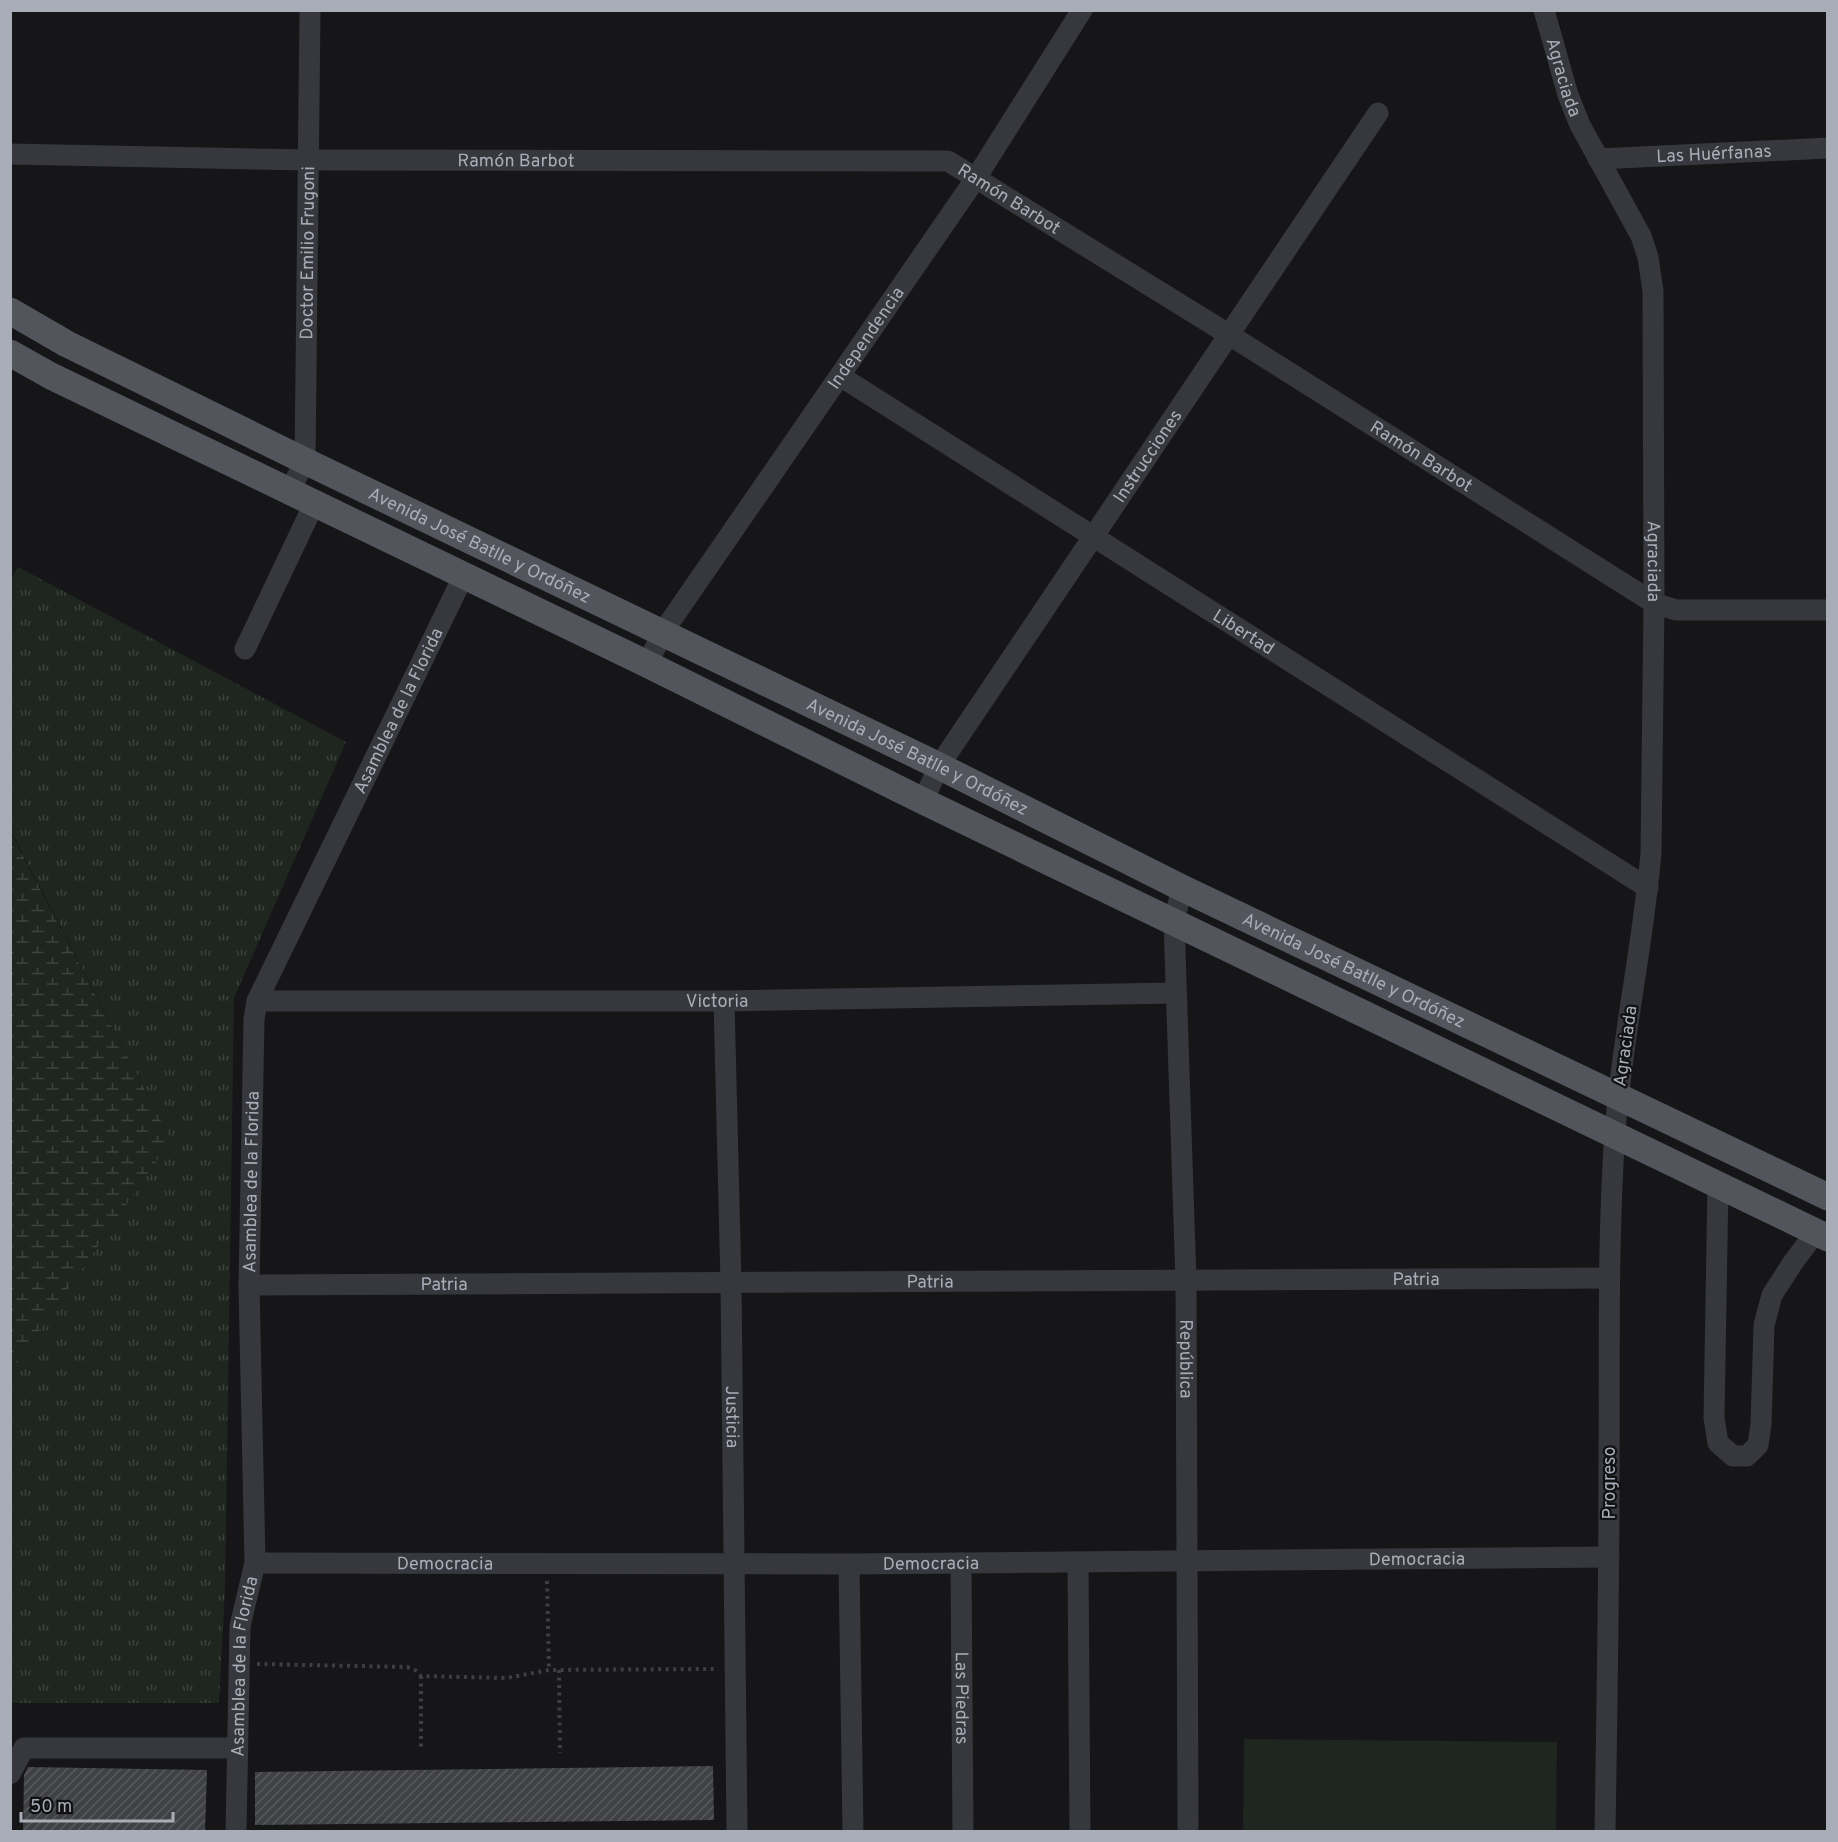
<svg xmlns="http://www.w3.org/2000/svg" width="1838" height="1842" viewBox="0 0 1838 1842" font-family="Overpass,sans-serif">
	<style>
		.grass { fill: url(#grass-tufts) }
		.wetland { fill: url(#wetland-marsh) }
		.green { fill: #1e261f }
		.building { fill: url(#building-hatch) }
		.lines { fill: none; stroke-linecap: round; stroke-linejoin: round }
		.path { stroke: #3d3f44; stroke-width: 4; stroke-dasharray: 3 4.5; stroke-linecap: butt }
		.minor { stroke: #37383d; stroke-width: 21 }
		.major { stroke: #53555c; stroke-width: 27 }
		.labels { text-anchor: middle; stroke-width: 4.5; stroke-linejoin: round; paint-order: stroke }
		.street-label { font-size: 18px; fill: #a8adb8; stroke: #111113 }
	</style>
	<defs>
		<pattern id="grass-tufts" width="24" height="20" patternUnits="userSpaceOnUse" patternTransform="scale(1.5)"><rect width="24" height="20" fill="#1e261f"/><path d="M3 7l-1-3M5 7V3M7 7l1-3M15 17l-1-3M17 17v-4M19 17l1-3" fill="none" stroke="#3c433d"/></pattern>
		<pattern id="wetland-marsh" width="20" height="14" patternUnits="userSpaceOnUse" patternTransform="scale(1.5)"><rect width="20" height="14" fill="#1e261f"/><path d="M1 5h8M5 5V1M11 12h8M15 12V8" fill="none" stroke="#3c433d"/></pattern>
		<pattern id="building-hatch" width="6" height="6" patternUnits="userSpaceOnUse" patternTransform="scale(1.5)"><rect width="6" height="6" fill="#404145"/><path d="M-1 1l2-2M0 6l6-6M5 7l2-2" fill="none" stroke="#595a5e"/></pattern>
	</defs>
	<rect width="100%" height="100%" fill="#161618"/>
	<path class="grass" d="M18 567 346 742 234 998 225 1589 219 1703H11V1372L171 1140 11 831 10 581Z"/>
	<path class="wetland" d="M10 831 171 1140 11 1372H10Z"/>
	<path class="green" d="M1244 1739 1557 1742 1556 1831H1243Z"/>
	<g class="building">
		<path d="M713 1766 714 1820 255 1825V1772Z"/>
		<path d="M28 1767 207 1770 205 1832H23L24 1775Z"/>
	</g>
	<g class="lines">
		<g class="path">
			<path d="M547 1581 549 1670"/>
			<path d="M257 1664 407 1667 415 1670 421 1676 507 1678 549 1670 716 1669"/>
			<path d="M559 1670 560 1753"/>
			<path d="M421 1676V1748"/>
		</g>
		<g class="minor">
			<path id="s1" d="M1544 10 1568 95 1580 125 1641 236 1648 257 1653 291 1654 603 1651 853C1643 946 1622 1038 1615 1132 1607 1245 1610 1358 1609 1472 1609 1592 1607 1712 1605 1832"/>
			<path id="s2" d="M10 154 309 160 948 161 1228 334 1654 603 1676 610H1828"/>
			<path id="s3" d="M1598 159 1828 148"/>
			<path id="s4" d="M840 376 1648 888"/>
			<path id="s5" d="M289 492 305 461 310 10"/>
			<path d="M245 649 314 504"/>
			<path id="s6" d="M647 664 663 632 976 178 1082 10"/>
			<path id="s7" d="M923 801 939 766 1378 113"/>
			<path id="s8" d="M1182 888 1174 921 1186 1281 1188 1832"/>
			<path id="s9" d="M257 1001H724L1176 993"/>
			<path id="s10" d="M724 1001 731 1283 737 1832"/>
			<path d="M1718 1184 1714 1418 1718 1443 1733 1456H1747L1758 1445 1761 1424 1764 1325 1772 1295 1794 1261 1816 1232"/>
			<path id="s11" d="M249 1285 1610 1278"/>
			<path d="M1078 1562 1080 1832"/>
			<path id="s12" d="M255 1563 849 1564 1609 1557"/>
			<path id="s13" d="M961 1563 963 1832"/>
			<path d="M849 1564 853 1832"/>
			<path d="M10 1774 24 1748H237"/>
			<path id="s14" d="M236 1832 240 1626 255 1563 249 1285 254 1019 257 1001 463 577"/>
		</g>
		<g class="major">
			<path id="s15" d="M10 311 67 344 305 461 939 766 1182 888 1828 1197"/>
			<path d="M10 353 51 376 647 664 923 801 1828 1238"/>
		</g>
	</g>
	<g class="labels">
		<g class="street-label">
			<text dy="6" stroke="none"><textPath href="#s1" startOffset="70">Agraciada</textPath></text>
			<text dy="6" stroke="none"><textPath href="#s3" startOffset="116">Las Huérfanas</textPath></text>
			<text dy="6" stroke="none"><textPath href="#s2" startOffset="506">Ramón Barbot</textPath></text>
			<text dy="6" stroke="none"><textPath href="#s2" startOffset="1010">Ramón Barbot</textPath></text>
			<text dy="6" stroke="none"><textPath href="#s5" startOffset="243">Doctor Emilio Frugoni</textPath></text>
			<text dy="6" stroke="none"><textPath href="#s6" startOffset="393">Independencia</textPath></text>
			<text dy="6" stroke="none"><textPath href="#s7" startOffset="412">Instrucciones</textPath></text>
			<text dy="6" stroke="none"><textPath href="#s2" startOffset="1496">Ramón Barbot</textPath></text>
			<text dy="6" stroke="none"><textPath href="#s15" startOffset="525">Avenida José Batlle y Ordóñez</textPath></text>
			<text dy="6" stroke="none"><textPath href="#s1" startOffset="574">Agraciada</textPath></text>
			<text dy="6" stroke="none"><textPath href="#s4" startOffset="478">Libertad</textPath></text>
			<text dy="6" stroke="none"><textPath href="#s14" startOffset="1156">Asamblea de la Florida</textPath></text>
			<text dy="6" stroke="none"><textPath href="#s15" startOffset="1011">Avenida José Batlle y Ordóñez</textPath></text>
			<text dy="6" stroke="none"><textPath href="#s15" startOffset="1497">Avenida José Batlle y Ordóñez</textPath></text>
			<text dy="6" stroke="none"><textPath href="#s9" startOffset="460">Victoria</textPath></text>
			<text transform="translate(1625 1046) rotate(-82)" y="6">Agraciada</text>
			<text dy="6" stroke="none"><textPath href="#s14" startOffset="652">Asamblea de la Florida</textPath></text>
			<text dy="6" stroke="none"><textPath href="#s11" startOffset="1167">Patria</textPath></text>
			<text dy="6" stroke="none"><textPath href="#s11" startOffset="681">Patria</textPath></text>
			<text dy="6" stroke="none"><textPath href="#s11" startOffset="195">Patria</textPath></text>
			<text dy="6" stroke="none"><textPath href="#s8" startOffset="472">República</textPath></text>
			<text dy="6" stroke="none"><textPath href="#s10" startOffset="416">Justicia</textPath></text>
			<text transform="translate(1609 1483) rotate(-90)" y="6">Progreso</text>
			<text dy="6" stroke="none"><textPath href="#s12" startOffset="1162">Democracia</textPath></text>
			<text dy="6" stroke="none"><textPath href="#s12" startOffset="190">Democracia</textPath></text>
			<text dy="6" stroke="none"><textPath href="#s12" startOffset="676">Democracia</textPath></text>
			<text dy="6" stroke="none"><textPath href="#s14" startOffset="166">Asamblea de la Florida</textPath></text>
			<text dy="6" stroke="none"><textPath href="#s13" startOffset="135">Las Piedras</textPath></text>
		</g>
	</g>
	<rect width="1838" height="1842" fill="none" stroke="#a8adb8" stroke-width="24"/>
	<path d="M21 1812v9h152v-9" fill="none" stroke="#a8adb8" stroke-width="3"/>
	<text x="30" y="1812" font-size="18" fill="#a8adb8" stroke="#111113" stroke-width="4.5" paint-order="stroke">50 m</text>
</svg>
